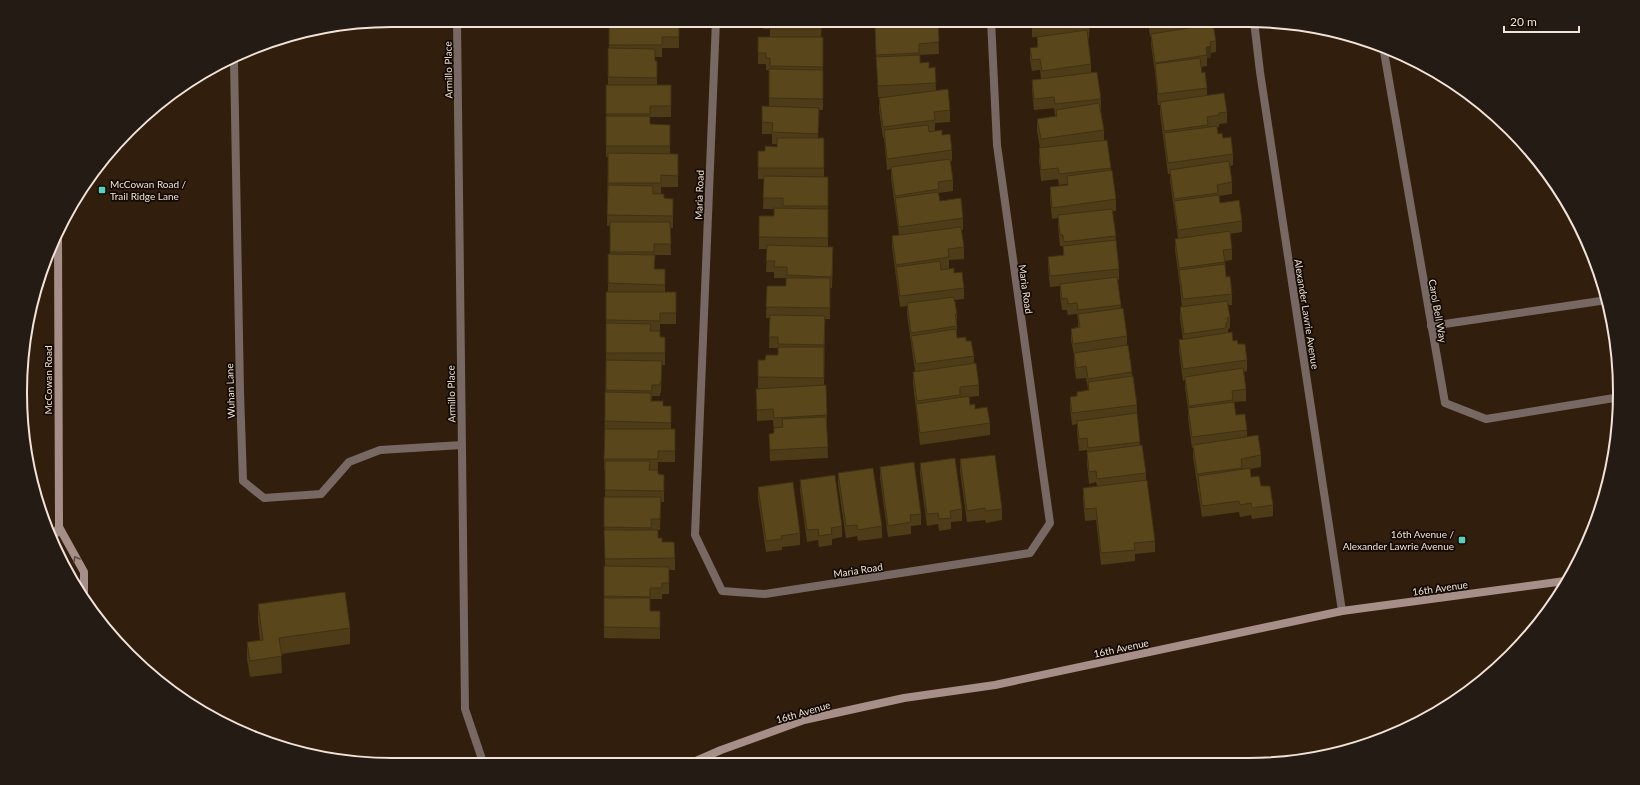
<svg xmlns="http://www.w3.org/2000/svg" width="1640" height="785" viewBox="0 0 1640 785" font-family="Lato,sans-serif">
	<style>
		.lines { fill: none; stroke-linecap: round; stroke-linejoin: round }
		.minor { stroke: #776864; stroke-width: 8 }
		.secondary { stroke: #a78f89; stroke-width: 8 }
		.wall { fill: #4d3c17 }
		.shaded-wall { fill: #3f3113 }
		.building { fill: #5a461b; stroke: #3f3113 }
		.oneway { stroke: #5d4c46 }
		.poi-dot { fill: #5acebd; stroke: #130a04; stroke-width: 1.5 }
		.labels { text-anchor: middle; stroke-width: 3.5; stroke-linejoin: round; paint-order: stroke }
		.street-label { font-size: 10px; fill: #f1e3d8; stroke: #130a04 }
		.poi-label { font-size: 10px; fill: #f1e3d8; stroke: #130a04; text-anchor: start }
		.rim { fill: none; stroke: #f1e3d8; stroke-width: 2 }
	</style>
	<rect width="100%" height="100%" fill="#321e0c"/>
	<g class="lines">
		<g class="minor">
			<path d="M457 20 465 709 484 765"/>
			<path d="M716 20 695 535 722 591 765 594 1030 553 1050 523 997 145 991 20"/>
			<path d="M1254 21 1260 72 1342 611"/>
			<path d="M1383 46 1445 403 1486 419 1620 397"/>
			<path d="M234 60 240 391 243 481 264 498 321 494 349 462 380 450 462 445"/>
			<path d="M1431 326 1607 300"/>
		</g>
		<g class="secondary">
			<path d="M58 232 59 527 84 572V593"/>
			<path d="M53 538 59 527"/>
			<path d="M689 764 721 750 804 720 904 698 995 685 1342 611 1565 581"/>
		</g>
	</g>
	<g class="wall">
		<path d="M608 20H679V48H662V57H655V61H657V85H671V117H650V124L670 125V154H678V187H661V194L664 198 673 199V228H670L671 255H655V269H665V292H676V324H660V337H665V365H662L661 393H660V396H652V401L663 406H671V429H675V462H658V474L664 475V502H661L660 530H658V538L662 542 675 558V570H669V594H662V599H650V611H660V639L604 638V596L605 566 604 497H605V470H604V459L606 360V292H608V254H610V226H607L608 157H606V85H608V48H609V20Z"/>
		<path d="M763 20H822L821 37H823V110H819L818 138H824V177H828V247L833 258 832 288H830V319H825L824 385 827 415V426L828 458 770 461 769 434 774 433 773 420 757 421 756 389 770 388H758V360H765L778 355V348H769L770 318H766L767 286H786V278H774V272H766L767 249H759V216H774V209H763L764 179H758V151H765L777 147V144H772V134H762V122L769 107V70H766V64H758V37H770V29H763Z"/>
		<path d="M874 20H939V25H938L939 54 919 55 920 63 929 68 935 67 936 91 950 110V122L935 123V131L942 135 952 150V161L950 162 953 180V191L939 193 940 201 963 218V230H961L964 247V259L949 260V269L954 273 964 288V299L955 300 957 314V338L966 341 974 356V364L979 385V396L969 397 970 405 975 409 990 423V435L920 445 913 383V372L915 371 907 315V306L900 307 892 247V236L899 235 891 179V169L887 170 884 138H883L879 110V98L891 97H878L875 26 890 25H874Z"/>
		<path d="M1032 20H1090L1089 38H1088L1091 64V72L1101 99V110L1104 130V140L1111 168 1116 199V211H1113L1119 269V280H1118L1121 308 1127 336V345L1137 405V413L1140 445 1146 473V480L1155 541V552L1135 554V561L1101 565 1096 520 1085 521 1083 499V488L1097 486 1096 482 1089 484 1087 463V450L1079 451 1077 432V424L1072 425 1070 408V397L1077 396V392L1088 390 1086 378 1076 379 1074 365V355L1071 340V329L1078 327V321L1077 314 1068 315 1067 310H1062L1060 295V286L1050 287 1048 268V257L1063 255V246H1060L1058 227V218L1052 219 1050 199V187L1067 185V184L1059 185 1058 179 1041 181 1039 160V148H1040L1037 131V119L1056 116H1055L1054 108 1034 110 1032 91V80L1041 79 1040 70 1032 71 1030 59V48L1037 47V37H1032Z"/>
		<path d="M1148 20H1208V25L1216 41V52L1211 53V58H1207V66L1201 67 1202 73 1207 88V95L1227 112V123L1219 124V127H1217L1218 134 1223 138 1233 154V165L1230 166 1232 182V194L1219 196 1220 203 1242 221V232L1230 234 1232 249V260L1225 261 1226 277 1232 294V305H1228L1230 317V328L1228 329V332L1233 341 1238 344 1247 360V371L1244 372 1246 389V401L1234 402 1236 415 1247 430V437L1261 455V467L1250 469 1251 477 1261 486 1273 505V516L1252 519 1251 515 1240 517 1239 512 1202 517 1193 457V448H1192L1188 419V409L1185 388V380L1183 381 1179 351V340L1183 339 1180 319V307H1182L1179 279 1175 250V239L1178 238 1170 181V174H1168L1164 144 1160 113V105H1158L1155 72 1151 45V37H1150Z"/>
		<path d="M960 459 1002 509V520L986 523 985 520 967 522 960 471Z"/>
		<path d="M920 463 962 509V521L951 522V529L939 531 938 524 927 526 920 474Z"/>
		<path d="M880 467 921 514V525L911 526V534L888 537 880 478Z"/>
		<path d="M838 473 882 526V538L858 541 857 536 846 538 838 484Z"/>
		<path d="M800 480 842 526V537L832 539V545L819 547 818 540 807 542 800 491Z"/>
		<path d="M758 487 800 533V545L782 547V550L766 552 758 498Z"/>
		<path d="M258 604 350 628V644L281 654 282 673 250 677 247 659V642L260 641 258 620Z"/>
	</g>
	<path class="shaded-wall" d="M1211 46V58H1207L1206 47Z"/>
	<g class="building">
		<path d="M609 20H679V37H662V45H609Z"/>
		<path d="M770 20H822L821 29H770Z"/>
		<path d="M1032 20H1089V27L1032 25Z"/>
		<path d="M1149 20H1191L1150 26Z"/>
		<path d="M938 22 939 42 919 44V53L876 55 875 26Z"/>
		<path d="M1213 24 1216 41 1210 42 1211 46 1206 47 1207 55 1155 63 1151 34Z"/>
		<path d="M1087 30 1091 64 1042 71 1040 59 1032 60 1030 48 1038 47 1037 37Z"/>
		<path d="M758 37H823V67L770 66V58H766V53H758Z"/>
		<path d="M608 48 655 49V61H657V78L608 77Z"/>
		<path d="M920 55V63L929 62V68L935 67 936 83 878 86 876 57Z"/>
		<path d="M1200 58 1202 73 1205 72 1207 88 1158 94 1155 64Z"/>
		<path d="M769 69 823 70V99L769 98Z"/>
		<path d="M1097 72 1101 99 1055 104 1054 97 1034 99 1032 80Z"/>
		<path d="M606 85H671V106H650V114H606Z"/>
		<path d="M948 89 950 110 934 112 935 120 883 127 879 98Z"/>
		<path d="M1224 93 1227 112 1219 113V115L1207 117 1208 125 1164 131 1160 102Z"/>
		<path d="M1099 103 1104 130 1041 139 1037 119 1057 116 1056 110Z"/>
		<path d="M762 106 819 108 818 134 772 132 773 123 762 122Z"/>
		<path d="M606 116H650V124L670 125V146H606Z"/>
		<path d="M928 125 929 132 942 130V135L950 134 952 150 887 159 884 130Z"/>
		<path d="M1217 126 1218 134 1222 133 1223 138 1231 137 1233 154 1168 163 1164 133Z"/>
		<path d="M777 138H824V168H758V151H765V146L777 147Z"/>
		<path d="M1107 140 1111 168 1059 174 1058 168 1041 170 1039 148Z"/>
		<path d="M608 153 678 154V176L661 175V183H608Z"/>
		<path d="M950 159 953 180 938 182 939 189 895 196 891 167Z"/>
		<path d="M1229 161 1232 182 1217 185 1218 193 1174 199 1170 170Z"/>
		<path d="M1112 170 1116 199 1052 208 1050 187 1068 185 1067 176Z"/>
		<path d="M764 176 828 177V206H783V198H763Z"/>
		<path d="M608 185 653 186V194H664V198L673 199V216L607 215Z"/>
		<path d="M938 192 940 201 961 198 963 218 899 227 895 198Z"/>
		<path d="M1219 195 1220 203 1239 200 1242 221 1178 230 1174 201Z"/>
		<path d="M774 208 828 209V238L759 237V216H774Z"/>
		<path d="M1112 209 1116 236 1064 242 1063 235H1060L1058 215Z"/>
		<path d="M610 222H670L671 244H654V252H610Z"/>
		<path d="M961 227 964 247 948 249 949 257 896 265 892 236Z"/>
		<path d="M1230 231 1232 249 1223 250 1225 262 1179 268 1175 239Z"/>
		<path d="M1116 240 1119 269 1050 276 1048 257 1064 255 1063 246Z"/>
		<path d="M767 245 833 247 832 277 787 275V267H774L775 261H766Z"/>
		<path d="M608 254 655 255 654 269H665V285L608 283Z"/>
		<path d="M940 261 941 270 954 268V273L962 272 964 288 900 296 896 267Z"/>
		<path d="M1225 264 1226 277 1230 276 1232 294 1183 299 1179 270Z"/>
		<path d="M1117 277 1121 305 1078 310 1077 303 1068 304 1067 298 1062 299 1060 284Z"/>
		<path d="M786 278H830V308L766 307 767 286H786Z"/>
		<path d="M606 292H676V313H660V321L606 320Z"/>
		<path d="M954 297 957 314H955L957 326 911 333 907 303Z"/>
		<path d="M1227 301 1230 317 1227 318 1228 322 1226 323V328L1184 334 1180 307Z"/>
		<path d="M1123 308 1127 336 1073 344 1071 329 1080 327 1078 314Z"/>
		<path d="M770 315 825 316 824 345 778 344V337H769Z"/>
		<path d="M606 323 651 324 650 331H660V337H665V353H606Z"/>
		<path d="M956 329 957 338 966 337V341H971L974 356 916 364 911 336Z"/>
		<path d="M1232 332 1233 341 1237 340 1238 344H1245L1247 360 1183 369 1179 340Z"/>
		<path d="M1128 345 1132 372 1088 379 1086 366 1076 368 1074 353Z"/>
		<path d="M778 347H824V378L758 377V360H765L766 355H778Z"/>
		<path d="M606 360 662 361 661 382H660V385H652V391L606 390Z"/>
		<path d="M976 363 979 385 960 387V395L917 401 913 372Z"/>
		<path d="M1243 368 1246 389 1232 391 1233 400 1189 406 1185 377Z"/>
		<path d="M1133 376 1137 405 1072 413 1070 397 1077 396V392L1089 390 1088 382Z"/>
		<path d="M826 385 827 415 774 418 773 409 757 410 756 389Z"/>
		<path d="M605 392 651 393V401H663V406H671V423L605 421Z"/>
		<path d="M969 396 970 405 975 404V409L987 407 990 423 920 433 916 404Z"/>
		<path d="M1234 402 1236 415 1245 414 1247 430 1192 437 1188 408Z"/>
		<path d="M1137 413 1140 442 1088 448 1087 438 1079 439 1077 421Z"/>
		<path d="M826 417 828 447 770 450 769 434 774 433V428L783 427 782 419Z"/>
		<path d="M605 429H675V451H658V459H604Z"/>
		<path d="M1258 435 1261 455 1241 459 1242 468 1197 474 1193 445Z"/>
		<path d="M1142 445 1146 473 1097 479 1096 471 1089 472 1087 452Z"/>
		<path d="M995 455 1002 509 986 511 985 508 967 511 960 459Z"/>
		<path d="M955 458 962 509 950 511 951 518 939 519 938 513 927 514 920 463Z"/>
		<path d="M605 461H650L649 470H658V474L664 475V491L605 490Z"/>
		<path d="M914 462 921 514 910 515 911 522 888 526 880 467Z"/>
		<path d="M873 468 882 526 858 530 857 525 846 526 838 473Z"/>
		<path d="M1250 468 1251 477 1259 476 1261 486H1270L1273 505 1252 508 1251 503 1240 505 1239 501 1202 506 1198 476Z"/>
		<path d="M835 475 842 526 831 528 832 534 819 536 818 529 807 530 800 480Z"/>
		<path d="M1147 480 1155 541 1134 543 1135 550 1101 553 1096 508 1085 509 1083 488Z"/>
		<path d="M793 482 800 533 781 536 782 539 766 541 758 487Z"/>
		<path d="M604 497H661L660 519H651V528L604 527Z"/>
		<path d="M604 530H658V538H662V542H674L675 558 605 559Z"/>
		<path d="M604 566 669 567V583H662V588H650V597L604 596Z"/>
		<path d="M345 592 350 628 279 638 282 656 250 661 247 642 263 640 258 604Z"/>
		<path d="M604 598H650V611H660V628L604 627Z"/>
	</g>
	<defs><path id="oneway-chevron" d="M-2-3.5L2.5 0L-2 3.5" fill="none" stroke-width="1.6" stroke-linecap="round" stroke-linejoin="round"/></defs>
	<use class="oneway" href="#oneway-chevron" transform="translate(76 559) rotate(-119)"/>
	<g class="poi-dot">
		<rect x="98" y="186" width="8" height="8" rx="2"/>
		<rect x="1458" y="536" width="8" height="8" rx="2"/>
	</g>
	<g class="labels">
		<g class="street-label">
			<text transform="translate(448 70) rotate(-91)" y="4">Armillo Place</text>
			<text transform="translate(699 195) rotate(-88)" y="4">Maria Road</text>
			<text transform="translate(1026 289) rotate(82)" y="4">Maria Road</text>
			<text transform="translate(1438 311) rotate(80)" y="4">Carol Bell Way</text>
			<text transform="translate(1307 314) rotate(81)" y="4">Alexander Lawrie Avenue</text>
			<text transform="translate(48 380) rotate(-90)" y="4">McCowan Road</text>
			<text transform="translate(230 391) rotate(-92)" y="4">Wuhan Lane</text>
			<text transform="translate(451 394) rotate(-91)" y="4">Armillo Place</text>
			<text transform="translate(858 570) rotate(-9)" y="4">Maria Road</text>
			<text transform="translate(1440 588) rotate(-8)" y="4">16th Avenue</text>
			<text transform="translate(1121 648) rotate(-12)" y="4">16th Avenue</text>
			<text transform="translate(803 712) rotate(-16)" y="4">16th Avenue</text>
		</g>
		<g class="poi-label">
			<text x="110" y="188">McCowan Road /<tspan x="110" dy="12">Trail Ridge Lane</tspan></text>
			<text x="1454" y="538" text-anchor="end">16th Avenue /<tspan x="1454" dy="12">Alexander Lawrie Avenue</tspan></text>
		</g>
	</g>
	<path d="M0 0H1640V785H0ZM392 27H1248A365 365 0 0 1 1613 392V393A365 365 0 0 1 1248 758H392A365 365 0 0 1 27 393V392A365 365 0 0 1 392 27Z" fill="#251b15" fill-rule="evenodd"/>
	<path class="rim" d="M392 27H1248A365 365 0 0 1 1613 392V393A365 365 0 0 1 1248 758H392A365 365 0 0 1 27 393V392A365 365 0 0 1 392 27Z"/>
	<path d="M1504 26v6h75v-6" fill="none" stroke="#f1e3d8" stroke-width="2"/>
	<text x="1510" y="26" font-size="12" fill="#f1e3d8" stroke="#130a04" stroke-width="3" paint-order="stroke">20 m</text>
</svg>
